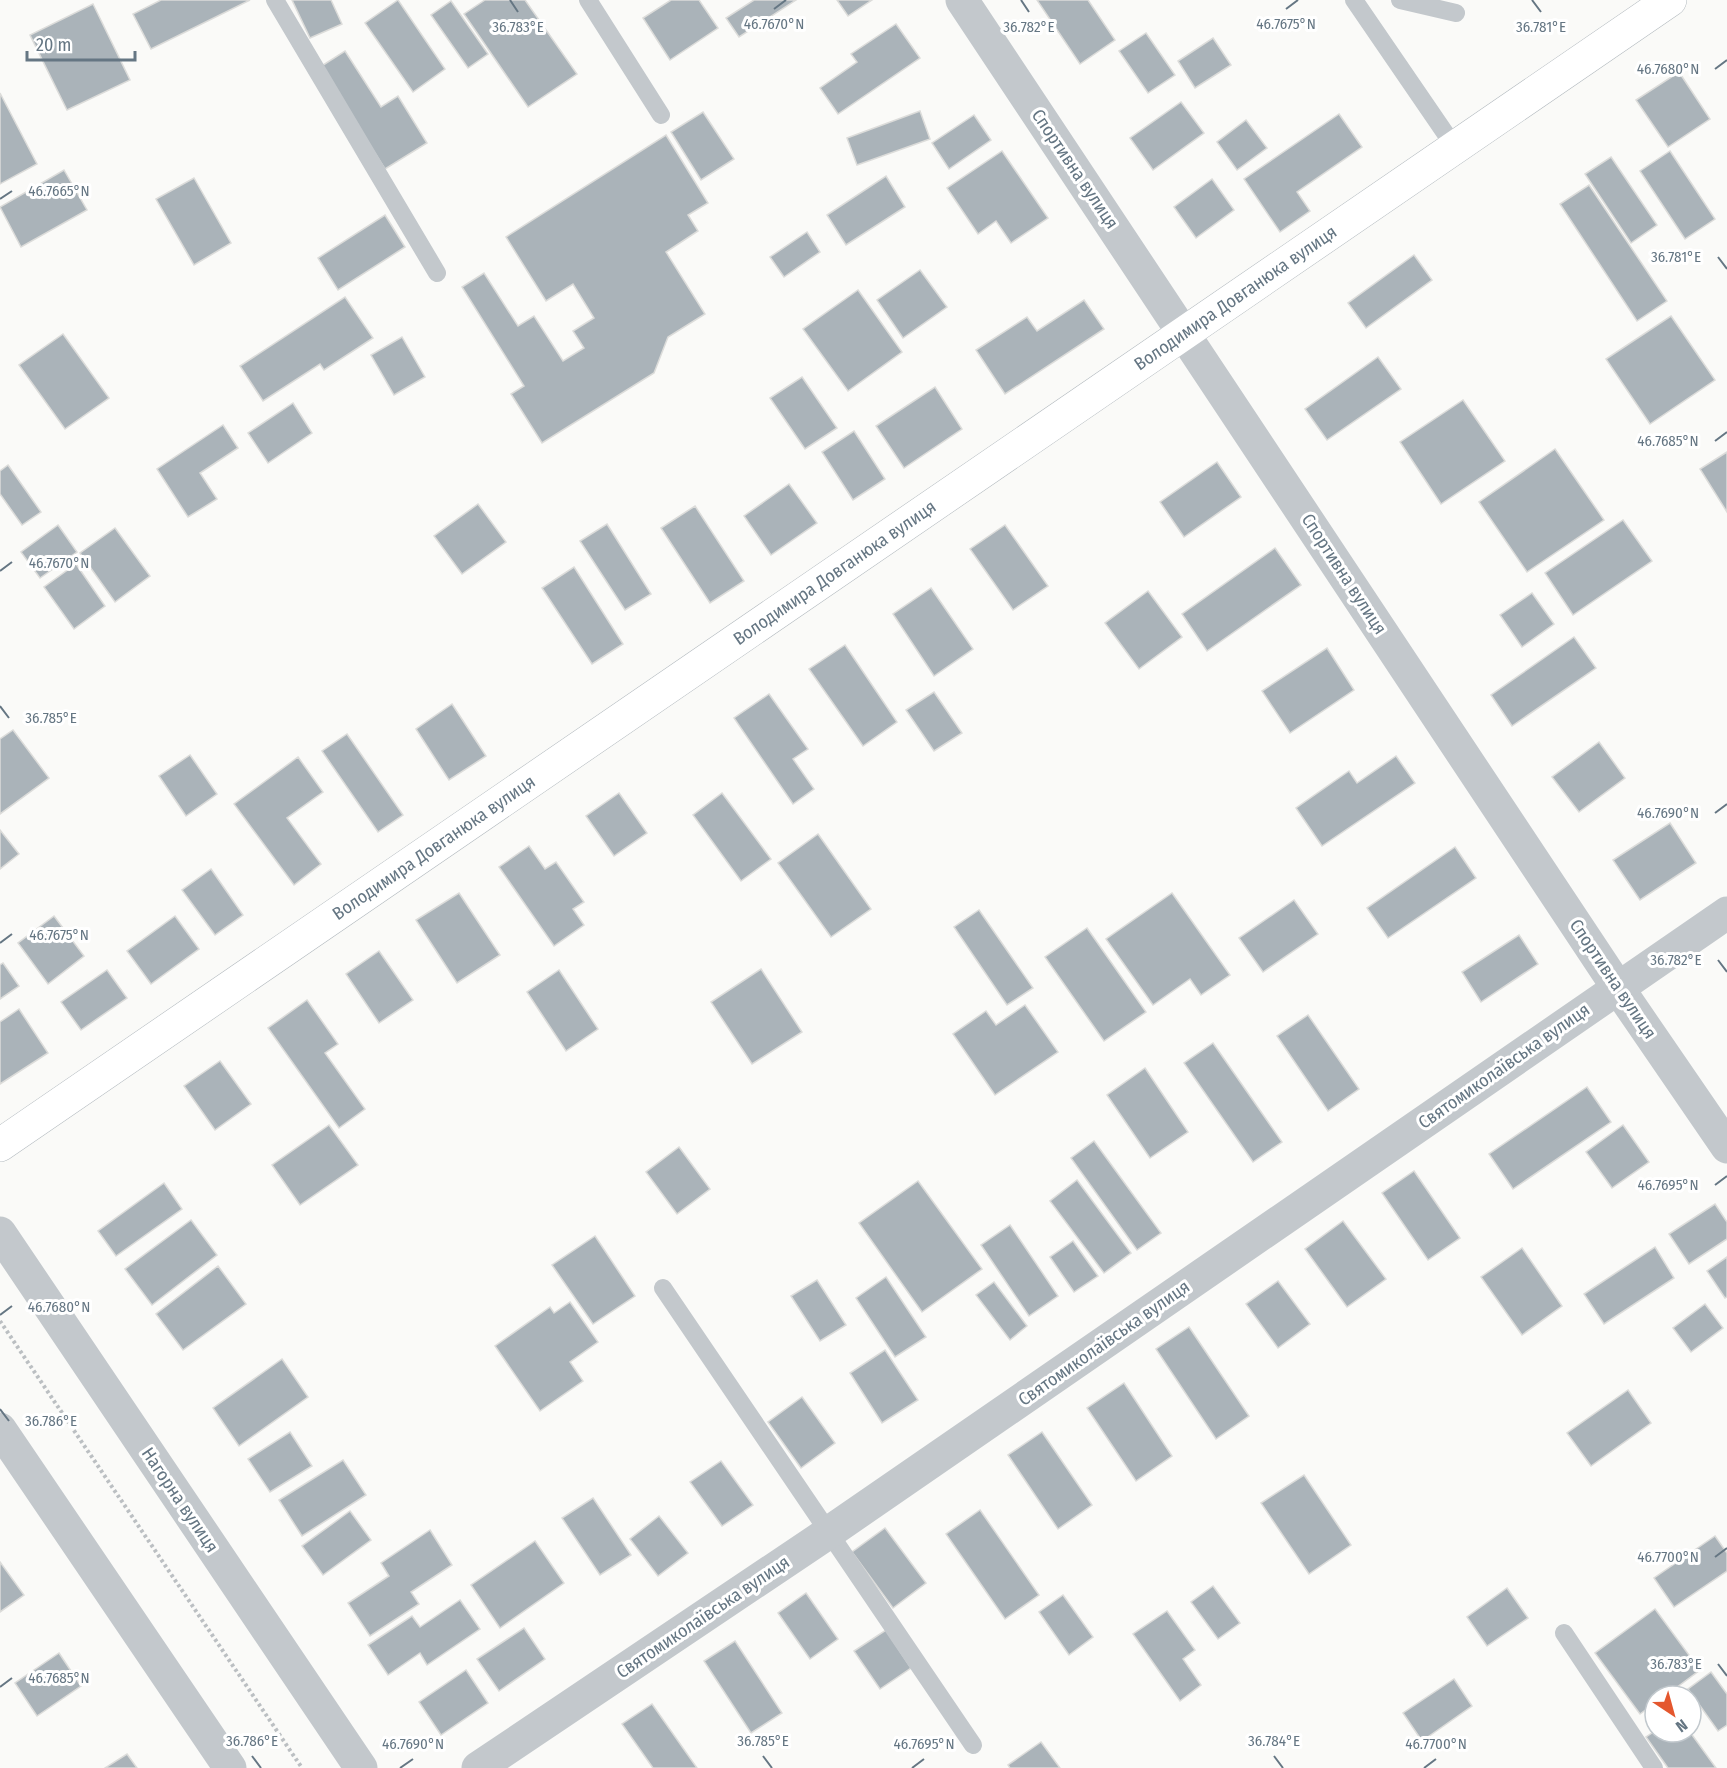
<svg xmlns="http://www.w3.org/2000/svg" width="1727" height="1768" viewBox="0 0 1727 1768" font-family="'Fira Sans Condensed',sans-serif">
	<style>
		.building { fill: #aab3b9; stroke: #dcdcda; stroke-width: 1.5 }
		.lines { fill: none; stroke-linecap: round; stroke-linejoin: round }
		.secondary-casing { stroke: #b3babf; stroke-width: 34 }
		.path { stroke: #bbbfc2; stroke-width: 4; stroke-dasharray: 3 3; stroke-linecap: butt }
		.service { stroke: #c3c8cc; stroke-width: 18 }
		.minor { stroke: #c3c8cc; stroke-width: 33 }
		.secondary { stroke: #fff; stroke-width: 33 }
		.ticks { fill: none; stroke: #657683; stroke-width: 2 }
		.labels { text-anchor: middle; stroke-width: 6; stroke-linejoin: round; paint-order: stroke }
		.street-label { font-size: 18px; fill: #657683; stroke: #fff }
		.ticks-label { font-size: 15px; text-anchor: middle; fill: #657683; stroke: #fff; stroke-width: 6; stroke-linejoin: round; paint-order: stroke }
	</style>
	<rect width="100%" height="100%" fill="#fafaf8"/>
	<g class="building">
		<path d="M161 0H250L151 49 133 14Z"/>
		<path d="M292 0H331L342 24 310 38Z"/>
		<path d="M398 0 445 69 413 92 365 23Z"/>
		<path d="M485 0H525L577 74 528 107 464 14Z"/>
		<path d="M671 0H699L718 28 670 60 643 18Z"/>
		<path d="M754 0H796L739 37 726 18Z"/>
		<path d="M837 0H872L848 16Z"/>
		<path d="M1037 0H1088L1115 40 1080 64Z"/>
		<path d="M451 1 488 54 468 68 431 15Z"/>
		<path d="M93 4 130 80 67 110 30 35Z"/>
		<path d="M896 24 920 58 838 114 820 88 857 62 851 54Z"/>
		<path d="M1146 33 1175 75 1148 93 1119 51Z"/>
		<path d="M1213 38 1231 65 1195 88 1178 61Z"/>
		<path d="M345 51 381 107 398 96 427 143 385 169 320 67Z"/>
		<path d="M1679 72 1710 119 1668 147 1636 100Z"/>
		<path d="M0 93 37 164 0 184Z"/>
		<path d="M1181 102 1204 133 1153 170 1130 138Z"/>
		<path d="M920 111 930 139 857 165 847 138Z"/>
		<path d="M703 112 734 159 701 180 671 132Z"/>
		<path d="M1339 114 1362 147 1297 192 1310 211 1280 232 1244 179Z"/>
		<path d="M974 115 991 140 949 169 932 143Z"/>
		<path d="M1246 120 1267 148 1237 170 1217 142Z"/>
		<path d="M666 135 708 203 688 215 698 231 666 252 705 314 668 337 654 373 542 443 511 394 524 386 462 287 484 273 518 326 534 316 563 361 584 348 573 331 594 318 573 284 546 301 506 237Z"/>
		<path d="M1002 151 1048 218 1011 243 996 221 978 234 947 188Z"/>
		<path d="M1670 151 1715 219 1685 239 1640 171Z"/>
		<path d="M1611 157 1657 225 1631 243 1585 174Z"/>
		<path d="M64 170 87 210 21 247 0 207Z"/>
		<path d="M886 176 905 207 846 245 827 215Z"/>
		<path d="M194 178 231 243 194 265 156 199Z"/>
		<path d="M1212 179 1234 210 1196 238 1174 207Z"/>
		<path d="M1589 185 1667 301 1637 321 1560 204Z"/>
		<path d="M385 215 405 247 338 290 318 258Z"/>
		<path d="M807 232 820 252 784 277 770 257Z"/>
		<path d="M1414 255 1432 280 1366 328 1348 303Z"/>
		<path d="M920 270 947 307 903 338 877 300Z"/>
		<path d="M858 290 902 352 848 391 803 329Z"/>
		<path d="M345 297 373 338 324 370 320 364 263 401 240 366Z"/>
		<path d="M1084 300 1104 329 1005 394 976 350 1027 317 1037 331Z"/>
		<path d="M1671 316 1715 380 1650 424 1606 359Z"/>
		<path d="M63 334 109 398 65 429 19 365Z"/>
		<path d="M402 337 425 377 394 395 371 355Z"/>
		<path d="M1378 357 1401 389 1327 440 1305 409Z"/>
		<path d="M802 377 837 428 805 449 770 398Z"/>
		<path d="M935 387 962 429 904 468 876 426Z"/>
		<path d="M1463 400 1505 461 1441 504 1400 442Z"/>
		<path d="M293 403 312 433 268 463 248 433Z"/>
		<path d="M223 425 238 448 200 473 217 499 188 517 157 469Z"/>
		<path d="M854 431 885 479 853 500 822 452Z"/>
		<path d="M1555 449 1604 520 1527 572 1479 502Z"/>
		<path d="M1727 452V512L1700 469Z"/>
		<path d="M1217 462 1241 497 1184 537 1160 502Z"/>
		<path d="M8 465 41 512 22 525 0 494V471Z"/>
		<path d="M789 484 817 523 771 555 744 516Z"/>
		<path d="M478 504 506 542 462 574 434 536Z"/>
		<path d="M695 506 744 581 710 603 661 528Z"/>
		<path d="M1623 520 1652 561 1573 615 1545 573Z"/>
		<path d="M607 524 651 594 625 610 580 541Z"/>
		<path d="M58 525 77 552 40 578 21 552Z"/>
		<path d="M1005 525 1048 586 1013 610 970 549Z"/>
		<path d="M115 528 150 576 115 602 80 553Z"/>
		<path d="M1275 548 1301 585 1207 651 1182 614Z"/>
		<path d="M76 564 105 606 74 629 44 587Z"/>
		<path d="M574 567 623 644 592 664 542 588Z"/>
		<path d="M931 588 973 649 934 676 893 614Z"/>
		<path d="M1148 591 1182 637 1139 669 1105 623Z"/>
		<path d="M1532 593 1554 624 1522 647 1500 615Z"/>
		<path d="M1574 637 1596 668 1512 726 1491 695Z"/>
		<path d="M845 645 897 722 863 746 809 669Z"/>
		<path d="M1327 648 1354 690 1290 733 1262 691Z"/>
		<path d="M934 692 962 733 934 751 906 710Z"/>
		<path d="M769 694 808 749 793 759 814 789 793 804 734 718Z"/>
		<path d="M452 704 486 756 449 780 416 729Z"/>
		<path d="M13 730 49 778 0 814V739Z"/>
		<path d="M347 734 403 815 378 832 322 751Z"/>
		<path d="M1599 742 1625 778 1579 812 1552 777Z"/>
		<path d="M190 755 217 794 186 816 159 776Z"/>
		<path d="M1396 756 1415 783 1322 846 1296 808 1349 771 1357 783Z"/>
		<path d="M298 757 323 792 287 818 321 864 294 885 234 804Z"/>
		<path d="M619 793 647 833 614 856 586 816Z"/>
		<path d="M722 793 771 859 741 881 693 815Z"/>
		<path d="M1670 823 1696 863 1640 900 1613 860Z"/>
		<path d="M0 830 19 854 0 869Z"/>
		<path d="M818 834 871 909 831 937 778 863Z"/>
		<path d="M529 846 545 869 556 862 584 902 573 909 584 925 554 946 499 867Z"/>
		<path d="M1455 847 1476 878 1388 938 1367 908Z"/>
		<path d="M211 869 243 915 215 935 182 890Z"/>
		<path d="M459 893 500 955 457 983 416 920Z"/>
		<path d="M1172 893 1230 975 1201 995 1190 979 1153 1005 1106 939Z"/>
		<path d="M1294 900 1318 934 1263 972 1239 938Z"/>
		<path d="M979 910 1033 988 1007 1005 954 927Z"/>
		<path d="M54 916 84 956 48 984 18 943Z"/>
		<path d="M175 916 199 949 151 984 127 951Z"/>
		<path d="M1087 928 1146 1012 1104 1041 1045 957Z"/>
		<path d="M1519 935 1538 964 1481 1002 1462 972Z"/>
		<path d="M379 951 413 1000 379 1023 346 974Z"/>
		<path d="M3 963 19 986 0 999V965Z"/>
		<path d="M761 969 802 1032 752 1064 711 1002Z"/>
		<path d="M107 970 127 998 81 1030 61 1002Z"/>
		<path d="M559 970 598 1029 566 1051 527 992Z"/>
		<path d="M307 1000 338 1044 325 1053 365 1109 339 1128 268 1028Z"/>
		<path d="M1025 1005 1058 1052 995 1095 953 1034 986 1011 996 1025Z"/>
		<path d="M19 1009 48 1053 0 1084V1022Z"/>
		<path d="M1308 1015 1359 1089 1328 1111 1277 1036Z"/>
		<path d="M1213 1043 1282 1142 1253 1162 1184 1063Z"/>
		<path d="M220 1061 251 1104 215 1130 184 1086Z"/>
		<path d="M1145 1068 1188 1132 1150 1158 1107 1095Z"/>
		<path d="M1587 1087 1611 1122 1513 1189 1489 1154Z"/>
		<path d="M329 1125 358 1165 300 1205 272 1165Z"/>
		<path d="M1623 1125 1649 1162 1612 1188 1586 1152Z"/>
		<path d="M1094 1141 1161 1233 1137 1250 1071 1158Z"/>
		<path d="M679 1147 710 1189 677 1214 646 1172Z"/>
		<path d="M1414 1171 1460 1238 1428 1260 1382 1193Z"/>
		<path d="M1077 1180 1131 1253 1104 1273 1050 1201Z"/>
		<path d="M918 1181 982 1269 922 1312 859 1223Z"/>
		<path d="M164 1183 182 1209 116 1256 98 1231Z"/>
		<path d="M1715 1204 1727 1222V1239L1689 1264 1669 1234Z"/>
		<path d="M191 1220 217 1255 152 1305 125 1269Z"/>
		<path d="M1343 1221 1386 1279 1347 1307 1305 1249Z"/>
		<path d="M1010 1225 1058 1296 1029 1316 981 1245Z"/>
		<path d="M595 1236 635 1296 593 1324 552 1265Z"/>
		<path d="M1073 1241 1098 1276 1074 1292 1050 1257Z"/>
		<path d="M1655 1247 1674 1278 1604 1324 1584 1294Z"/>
		<path d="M1522 1248 1562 1306 1522 1335 1481 1277Z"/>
		<path d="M1727 1257V1297L1725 1298 1707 1271Z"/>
		<path d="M218 1266 246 1304 183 1350 156 1314Z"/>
		<path d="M886 1277 926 1337 895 1357 856 1298Z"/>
		<path d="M817 1280 846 1325 820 1341 791 1296Z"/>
		<path d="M1278 1281 1310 1324 1278 1348 1246 1304Z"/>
		<path d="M994 1282 1027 1326 1010 1340 976 1295Z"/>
		<path d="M570 1302 598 1342 570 1362 583 1381 540 1411 495 1346 550 1307 554 1313Z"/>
		<path d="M1705 1304 1723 1328 1691 1352 1673 1328Z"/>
		<path d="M1189 1327 1249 1416 1216 1439 1156 1349Z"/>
		<path d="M885 1350 918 1400 882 1423 850 1373Z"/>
		<path d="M282 1359 308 1397 239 1446 213 1408Z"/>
		<path d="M1124 1383 1172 1456 1136 1481 1087 1408Z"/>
		<path d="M1628 1390 1651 1423 1591 1466 1567 1433Z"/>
		<path d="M802 1397 835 1443 801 1468 768 1422Z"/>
		<path d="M290 1432 312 1466 270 1492 248 1459Z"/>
		<path d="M1042 1432 1092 1505 1058 1529 1008 1455Z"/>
		<path d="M343 1460 366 1495 302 1536 279 1500Z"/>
		<path d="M721 1461 753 1505 722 1526 690 1482Z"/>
		<path d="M1304 1475 1351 1545 1309 1574 1261 1503Z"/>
		<path d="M593 1498 631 1555 600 1575 562 1518Z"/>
		<path d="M980 1510 1039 1595 1005 1619 946 1534Z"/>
		<path d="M350 1511 371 1540 323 1575 302 1546Z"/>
		<path d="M659 1516 688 1553 658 1576 630 1539Z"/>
		<path d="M885 1528 926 1583 893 1608 852 1552Z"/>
		<path d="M430 1530 452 1565 411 1592 419 1604 370 1636 348 1603 389 1576 381 1563Z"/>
		<path d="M1715 1536 1727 1553V1571L1674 1607 1654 1578Z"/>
		<path d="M535 1541 564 1583 500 1628 471 1585Z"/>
		<path d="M0 1562 24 1595 0 1612Z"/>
		<path d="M1213 1586 1240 1623 1218 1639 1191 1602Z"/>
		<path d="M1507 1588 1528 1618 1487 1646 1467 1617Z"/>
		<path d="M806 1593 838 1639 810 1659 778 1613Z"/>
		<path d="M1063 1595 1093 1637 1069 1655 1039 1612Z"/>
		<path d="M460 1600 480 1629 427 1665 420 1653 388 1675 368 1645 412 1616 420 1627Z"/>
		<path d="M1655 1609 1700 1670 1665 1696H1655V1703L1640 1714 1595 1653Z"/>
		<path d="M1167 1611 1195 1650 1183 1659 1201 1685 1180 1701 1133 1634Z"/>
		<path d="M524 1628 545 1659 499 1691 477 1659Z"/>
		<path d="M886 1630 911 1668 880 1689 854 1651Z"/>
		<path d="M735 1641 782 1713 751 1733 704 1661Z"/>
		<path d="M59 1653 81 1686 37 1716 15 1683Z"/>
		<path d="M466 1670 488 1703 441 1735 419 1702Z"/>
		<path d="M1711 1672 1727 1694V1725L1718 1731 1688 1689Z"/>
		<path d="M1454 1679 1472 1706 1422 1741 1403 1713Z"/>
		<path d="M652 1704 697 1768H653L622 1724Z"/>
		<path d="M1655 1731 1690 1732 1716 1768H1668L1646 1737Z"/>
		<path d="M1041 1742 1060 1768H1010L1008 1765Z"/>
		<path d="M127 1754 137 1768H105Z"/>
	</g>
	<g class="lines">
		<g class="secondary-casing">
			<g id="secondary">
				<path id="s1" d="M0 1145 1670 0"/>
			</g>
		</g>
		<path class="path" d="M0 1321 302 1768"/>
		<g class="service">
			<path d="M275 0 437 273"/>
			<path d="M588 0 661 115"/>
			<path d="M1354 0 1454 146"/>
			<path d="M1400 0 1456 13"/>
			<path d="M663 1288 973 1745"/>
			<path d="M1564 1633 1654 1768"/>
		</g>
		<g class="minor">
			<path d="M962 0 1618 988 1727 1147"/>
			<path d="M0 1233 361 1768"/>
			<path d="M0 1429 230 1768"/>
			<path d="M478 1768 828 1533 1727 913"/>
		</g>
		<use href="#secondary" class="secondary"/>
	</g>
	<path class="ticks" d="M510 0 518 12M1021 0 1029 12M1532 0 1541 12M774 9 786 0M1286 9 1298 0M1715 69 1727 60M0 199 12 191M1718 257 1727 269M1715 441 1727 432M0 571 12 562M0 706 9 718M1715 813 1727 804M0 943 12 934M1718 960 1727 972M1715 1185 1727 1176M0 1315 12 1306M0 1409 9 1421M1715 1557 1727 1548M1718 1664 1727 1676M0 1687 12 1678M252 1756 261 1768M763 1756 772 1768M1274 1756 1283 1768M400 1768 413 1759M912 1768 924 1759M1424 1768 1436 1759"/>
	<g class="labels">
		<g class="street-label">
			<text transform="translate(1075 169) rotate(56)" y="6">Спортивна вулиця</text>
			<text dy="6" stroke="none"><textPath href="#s1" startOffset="1498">Володимира Довганюка вулиця</textPath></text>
			<text dy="6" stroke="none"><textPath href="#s1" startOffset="1012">Володимира Довганюка вулиця</textPath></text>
			<text transform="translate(1344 574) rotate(57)" y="6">Спортивна вулиця</text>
			<text dy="6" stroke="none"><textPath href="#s1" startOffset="526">Володимира Довганюка вулиця</textPath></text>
			<text transform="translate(1613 979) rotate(56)" y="6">Спортивна вулиця</text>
			<text transform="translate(1504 1066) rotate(-35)" y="6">Святомиколаївська вулиця</text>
			<text transform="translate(1104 1343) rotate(-35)" y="6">Святомиколаївська вулиця</text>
			<text transform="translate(180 1500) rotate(56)" y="6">Нагорна вулиця</text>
			<text transform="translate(703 1617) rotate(-34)" y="6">Святомиколаївська вулиця</text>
		</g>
	</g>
	<g class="ticks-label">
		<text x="1286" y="29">46.7675°N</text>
		<text x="774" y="29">46.7670°N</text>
		<text x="518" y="32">36.783°E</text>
		<text x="1029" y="32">36.782°E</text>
		<text x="1541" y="32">36.781°E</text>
		<text x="1668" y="74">46.7680°N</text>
		<text x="59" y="196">46.7665°N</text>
		<text x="1676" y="262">36.781°E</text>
		<text x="1668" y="446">46.7685°N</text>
		<text x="59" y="568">46.7670°N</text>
		<text x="51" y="723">36.785°E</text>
		<text x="1668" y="818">46.7690°N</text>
		<text x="59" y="940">46.7675°N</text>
		<text x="1676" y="965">36.782°E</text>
		<text x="1668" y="1190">46.7695°N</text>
		<text x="59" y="1312">46.7680°N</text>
		<text x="51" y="1426">36.786°E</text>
		<text x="1668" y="1562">46.7700°N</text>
		<text x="1676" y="1669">36.783°E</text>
		<text x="59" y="1683">46.7685°N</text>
		<text x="252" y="1746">36.786°E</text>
		<text x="763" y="1746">36.785°E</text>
		<text x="1274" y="1746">36.784°E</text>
		<text x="413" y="1749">46.7690°N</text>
		<text x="924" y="1749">46.7695°N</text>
		<text x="1436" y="1749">46.7700°N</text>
	</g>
	<g transform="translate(1673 1714) rotate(144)"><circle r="28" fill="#ffffff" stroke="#c1c8cd" stroke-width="1.5"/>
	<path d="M0-4.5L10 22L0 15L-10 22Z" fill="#e4572e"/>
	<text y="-9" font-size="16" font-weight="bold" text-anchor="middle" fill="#657683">N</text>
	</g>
	<path d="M27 51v9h108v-9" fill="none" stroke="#657683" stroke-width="3"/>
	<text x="36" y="51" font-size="18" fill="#657683" stroke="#ffffff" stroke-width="4.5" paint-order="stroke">20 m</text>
</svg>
